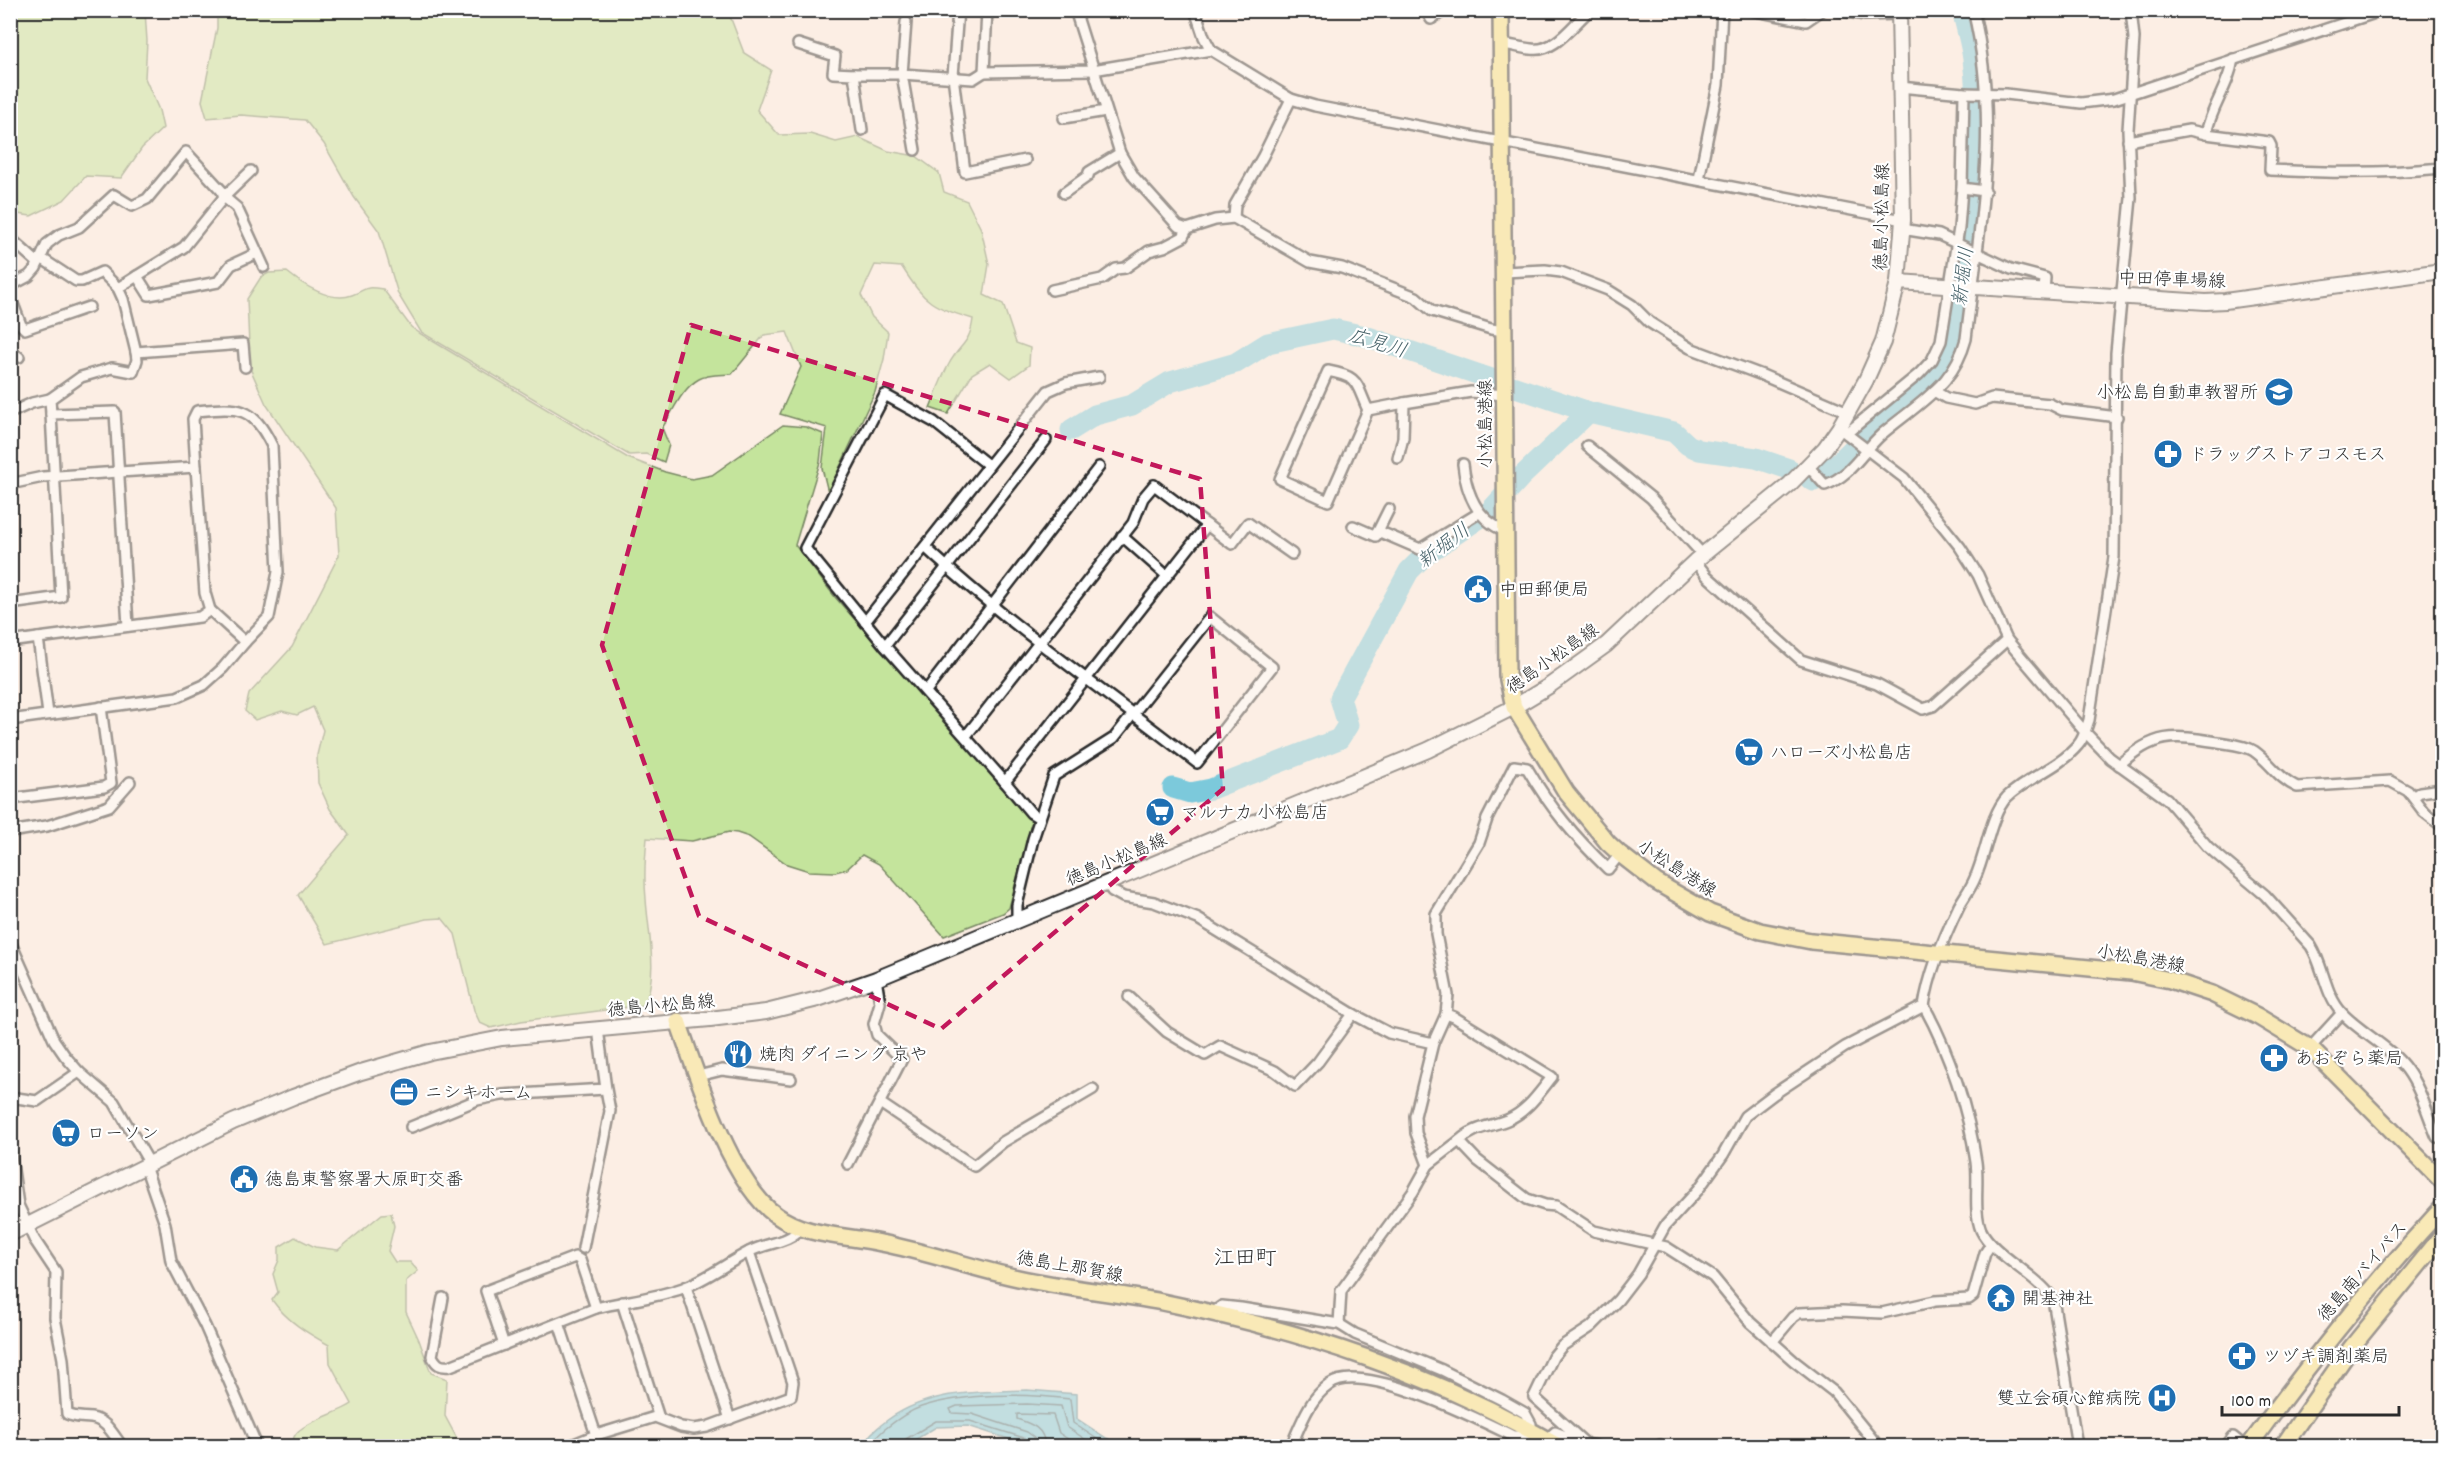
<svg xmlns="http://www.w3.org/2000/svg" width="2453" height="1457" viewBox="0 0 2453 1457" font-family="Dekko,'Klee One',sans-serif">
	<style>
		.green { fill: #c4e49c; stroke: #788864; stroke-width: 1.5 }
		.water { fill: #7cc9db; stroke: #5c8a95; stroke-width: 1.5 }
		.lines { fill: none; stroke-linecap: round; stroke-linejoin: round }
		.shore { stroke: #4b6a71; stroke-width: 1.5 }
		.river { stroke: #7cc9db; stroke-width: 21 }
		.minor-casing { stroke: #2b2b2b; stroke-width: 14 }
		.secondary-casing { stroke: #2b2b2b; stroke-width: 18 }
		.primary-casing { stroke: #2b2b2b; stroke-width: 20 }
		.trunk-casing { stroke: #2b2b2b; stroke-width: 20 }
		.minor { stroke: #fff; stroke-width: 9 }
		.secondary { stroke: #fff; stroke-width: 14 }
		.primary { stroke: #f5e381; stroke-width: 15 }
		.trunk { stroke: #f5e381; stroke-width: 15 }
		.marked { fill: none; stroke: #c2185b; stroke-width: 4.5; stroke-dasharray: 12 8; stroke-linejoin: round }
		.labels { text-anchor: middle; stroke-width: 4.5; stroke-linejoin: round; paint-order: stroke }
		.street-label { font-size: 18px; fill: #2b2b2b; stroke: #fff }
		.poi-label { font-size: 18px; fill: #2b2b2b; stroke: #fff; text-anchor: start }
		.water-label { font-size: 20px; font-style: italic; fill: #476269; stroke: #fff }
		.quarter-label { font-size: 21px; fill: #2b2b2b; stroke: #fff }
	</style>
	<rect width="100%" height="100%" fill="#fceee4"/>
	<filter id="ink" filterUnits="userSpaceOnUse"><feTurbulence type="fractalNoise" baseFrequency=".0167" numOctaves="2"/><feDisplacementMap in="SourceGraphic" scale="12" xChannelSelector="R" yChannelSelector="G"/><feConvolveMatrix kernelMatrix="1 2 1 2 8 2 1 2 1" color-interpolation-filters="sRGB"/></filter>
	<g filter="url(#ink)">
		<g class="green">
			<path d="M10 11H145L147 41 145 78 159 110 163 128 142 148 121 178 86 176 64 200 31 216 11 213Z"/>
			<path d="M217 11H728L744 53 771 70 757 110 779 135 810 134 836 142 858 137 888 151 916 156 939 173 944 192 967 201 981 229 989 264 984 295 1003 304 1016 343 1030 348 1029 365 1011 378 990 363 972 374 948 414 930 408C936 393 941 378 949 364 960 344 970 344 973 319 931 306 926 304 902 267L875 265 861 295 872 317 888 332 884 359 875 392 828 492 822 468 827 428 780 414 801 367 787 332 764 335 732 374C723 375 707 374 699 379 681 389 673 412 662 428L669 445 664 462 646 454 629 455 421 332 398 294 379 231 354 197 324 144 305 120 241 115 207 118 202 101 217 28Z"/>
			<path d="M287 272C303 285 331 303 352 295 369 289 361 286 383 289L411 327 421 334 628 458 665 472 692 479 712 475 783 425 806 427 823 434 820 462 795 545 835 597 1032 821 1009 908 1003 913 944 936 879 864 862 855 847 869 835 872 809 871 787 864 749 837 737 833 729 832 692 841 647 838C645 858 644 880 646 899 648 932 659 975 644 1005L521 1021 491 1028 480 1023 474 1010 455 934 442 918 427 919 327 944 298 895 349 835 330 809 318 783 317 755 323 730 313 707 297 715 282 711 255 720 245 711 249 694 292 647 339 555 336 508 266 404 250 368 247 299 261 277 269 273Z"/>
			<path d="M391 1213 394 1226 388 1251 395 1262H410L418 1271 406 1281V1312L419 1340 431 1373 447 1379 445 1416 461 1446H295C294 1443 293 1440 294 1437 299 1423 340 1413 352 1404L330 1363 329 1345C307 1333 287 1321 272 1300L278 1292 273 1274 279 1260V1247L295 1237 315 1247 338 1250 382 1214Z"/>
		</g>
		<path class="water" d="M1027 1390 1077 1394V1419L1106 1438 1130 1446H1031L968 1426 936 1427 905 1446H865C867 1436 873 1432 881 1425 923 1390 975 1392 1027 1390Z"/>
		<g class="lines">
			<g class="shore">
				<path d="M871 1446C873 1438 879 1435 885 1429 895 1421 909 1411 921 1407 964 1393 1025 1393 1070 1399L1073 1423 1103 1443 1113 1446"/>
				<path d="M903 1446 906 1439 936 1421H970L1024 1438 1028 1446"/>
				<path d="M1036 1446 1034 1437 1027 1432 972 1414 952 1413 950 1409 957 1406 1027 1404 1061 1406 1067 1427 1095 1446"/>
				<path d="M1045 1446C1044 1428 1032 1424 1017 1419V1414L1053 1415 1059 1433 1078 1446"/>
			</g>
			<g class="river">
				<path d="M1071 430 1095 415 1132 405 1170 382 1236 363 1268 343 1333 329 1365 336 1589 412 1674 432 1688 445 1699 450 1756 458 1789 469"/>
				<path d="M1810 479 1814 481C1837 467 1852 448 1872 430 1891 412 1936 380 1947 357 1960 328 1962 295 1966 264 1974 196 1981 128 1973 59 1971 43 1966 27 1962 10"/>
				<path d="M1173 788 1190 793 1211 789 1339 739 1348 725 1340 698 1409 571 1426 554 1490 511 1521 477 1589 412"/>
			</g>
			<g class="minor-casing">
				<g id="minor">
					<path d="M958 10 953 76 965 172 1025 160"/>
					<path d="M1075 10 1120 153 1134 177 1178 226 1187 229 1215 220 1234 218 1310 262 1342 268 1416 297 1432 311 1491 329 1504 331"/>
					<path d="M1195 10 1204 37 1211 50"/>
					<path d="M1426 10 1431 19 1445 10"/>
					<path d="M1750 10 1806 21 1822 10"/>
					<path d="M1836 10 1865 15 1899 14"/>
					<path d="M906 22 902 74 973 79 984 72 1093 70 1211 50 1291 99 1315 106 1903 220"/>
					<path d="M798 44 835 56 833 73 854 74 862 130"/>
					<path d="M1502 44C1512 45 1521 48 1531 49 1555 53 1573 24 1590 10"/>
					<path d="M2233 59C2229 86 2211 107 2206 134L2269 142 2271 146 2270 170C2328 173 2385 174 2442 168"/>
					<path d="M984 72 987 10"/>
					<path d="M854 74H902L915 150"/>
					<path d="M1899 87 1964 93 1962 188 1985 191"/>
					<path d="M1964 93 2006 94 2081 103 2114 99 2384 10"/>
					<path d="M1064 118 1106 111"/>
					<path d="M2128 141 2189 130 2206 134"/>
					<path d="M1699 179 1718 85 1722 10"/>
					<path d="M1064 193 1088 176 1089 172 1120 153"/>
					<path d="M1234 218 1235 205 1263 156 1291 99"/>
					<path d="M1902 229 1939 235 2011 269 2045 278 2044 291"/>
					<path d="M10 238 38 263"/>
					<path d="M41 258 76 281H82L102 272 118 288"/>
					<path d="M1504 272 1545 270 1561 272 1608 290 1632 305 1649 322 1690 348 1762 375 1848 412"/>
					<path d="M137 276 184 247 224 197 251 171"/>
					<path d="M10 286 29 276 36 268 47 244 59 235 79 227 114 195 132 206 147 199 186 152 222 191 224 197 237 208 264 267"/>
					<path d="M1052 290 1102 279 1116 269 1125 268 1149 251 1164 247 1183 237 1187 229"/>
					<path d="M10 296 21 325 25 329 89 307"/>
					<path d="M10 351 19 357"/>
					<path d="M245 367 243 344 136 352 123 299 118 288 137 276 149 295 218 282 231 265 257 253"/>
					<path d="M1934 391 1946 398 1975 404 1992 398 2050 404 2062 410 2117 417"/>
					<path d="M1368 410C1355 382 1360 377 1328 371L1280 479 1328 501 1368 410 1404 403"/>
					<path d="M10 413 32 403 50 399"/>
					<path d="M51 414 50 399 81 377 112 368 133 372 137 360 136 352"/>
					<path d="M1839 428 1904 478 1960 547 1978 575 2007 640 2085 732 2110 758 2167 799 2208 847 2265 895 2311 946C2324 967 2325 995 2342 1013 2362 1034 2390 1046 2407 1070 2421 1089 2428 1116 2437 1137"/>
					<path d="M1847 433 1919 374 1932 360 1941 341 1959 228 1962 188"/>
					<path d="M1587 446 1651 498 1703 555"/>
					<path d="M1398 458 1403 438 1404 403 1471 392 1504 395"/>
					<path d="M1463 464C1466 492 1477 520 1505 531"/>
					<path d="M1808 466 1825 485C1851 476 1862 452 1882 434 1903 416 1927 401 1945 380 1955 368 1962 354 1966 339 1979 227 2001 123 1973 10"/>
					<path d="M10 484 43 477 196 467 193 419 197 411C238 407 252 405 272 446L278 572 269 617 245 642"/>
					<path d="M1353 526 1376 536 1378 531 1420 549 1479 513"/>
					<path d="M1378 531 1389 509"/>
					<path d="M1122 536 1166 575"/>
					<path d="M925 547C1010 626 1106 692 1197 763L1272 667 1210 617 1114 738 1054 776 1033 839 1017 905V920"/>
					<path d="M1695 561 1707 576 1801 660 1877 684 1923 709 1933 706 2007 640"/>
					<path d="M10 604 61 597 51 414 115 412 128 626"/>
					<path d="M865 622 1048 391 1066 383 1099 377"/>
					<path d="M38 638 200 617 210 610 205 593 196 467"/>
					<path d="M10 642 38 638 48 714"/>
					<path d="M885 646 805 548 885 395 934 422 988 465"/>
					<path d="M926 691 1099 467"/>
					<path d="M10 720 177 697 204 685 223 668 245 642 210 610"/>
					<path d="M966 736 1133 523 1143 498 1154 485 1232 544 1248 523 1292 554"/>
					<path d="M2119 765C2155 732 2173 735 2218 742 2229 744 2245 745 2254 751 2271 763 2278 778 2297 787L2390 781 2408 791 2424 812 2442 826"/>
					<path d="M1005 782 885 646 1046 440"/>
					<path d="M2413 797 2420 792 2442 789"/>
					<path d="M10 799 104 787 111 783 101 707"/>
					<path d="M1039 818 1031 813 1005 782 1207 525"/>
					<path d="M10 832 47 826 109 806 130 782"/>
					<path d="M1106 883 1112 891 1123 897 1154 902 1198 919 1353 1014 1389 1033 1433 1043"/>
					<path d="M10 941 54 1040 65 1056 79 1072 114 1102 150 1164"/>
					<path d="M1129 997 1167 1032 1205 1055 1220 1046 1275 1071 1295 1086 1318 1062 1353 1014"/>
					<path d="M1924 1006C1949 1051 1969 1111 1976 1162 1979 1183 1973 1210 1981 1230 1992 1254 2036 1274 2053 1299L2077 1446"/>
					<path d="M1446 1014 1454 1017 1552 1077C1539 1093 1527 1112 1507 1120 1489 1127 1474 1127 1459 1141"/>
					<path d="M2310 1048 2342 1013"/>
					<path d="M698 1076 722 1070 791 1079"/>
					<path d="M10 1097 37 1101 79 1072"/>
					<path d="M880 1103 974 1166 1003 1142 1093 1089"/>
					<path d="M411 1127 477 1100 502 1095 606 1089 598 1029"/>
					<path d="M10 1149 18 1205 34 1239 56 1272 55 1318 63 1359 67 1414C75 1418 83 1417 91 1418 107 1420 113 1435 122 1446"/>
					<path d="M848 1164 902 1059 877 1035 874 1024 880 1003 876 979"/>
					<path d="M1428 1165 1459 1141 1477 1160 1527 1199 1545 1205 1556 1206 1594 1231 1666 1247 1713 1277 1750 1322 1794 1361 1834 1392 1878 1446"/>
					<path d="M145 1166 165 1224 171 1261 205 1326 257 1446"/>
					<path d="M583 1248 610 1111 606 1089"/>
					<path d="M686 1287 730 1419"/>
					<path d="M443 1298 432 1356C437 1365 440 1367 450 1366L596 1308"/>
					<path d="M622 1302 659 1418"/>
					<path d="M1212 1313 1222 1306 1241 1308 1339 1324 1355 1334 1442 1370 1502 1400 1525 1413 1531 1424V1431L1526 1436H1513C1477 1419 1363 1360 1329 1385 1309 1399 1301 1424 1291 1446"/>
					<path d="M559 1323 596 1435 569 1446"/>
					<path d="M1339 1324 1341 1291 1413 1192 1428 1165 1416 1133 1415 1116 1433 1043 1446 1014 1448 995 1436 934V914L1479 843 1487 819 1514 766 1527 768C1551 809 1574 836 1608 869L1620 854"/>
					<path d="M1772 1342 1793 1317 1799 1313 1842 1311 1882 1313 1935 1301 1969 1299 1973 1296 1985 1253 1991 1244"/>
					<path d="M504 1345 486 1291 575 1257 580 1260 596 1308C625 1301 655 1298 683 1288 707 1279 727 1263 749 1252"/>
					<path d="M596 1435 655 1417 681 1427 694 1429 707 1427 791 1396 793 1382 749 1252C767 1242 788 1244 801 1228"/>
					<path d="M1546 1440 1555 1432 1581 1442"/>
					<path d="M1596 1446 1586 1444 1534 1397 1553 1357 1562 1346 1591 1327 1618 1300 1638 1274 1665 1226 1698 1190 1723 1155 1745 1116 1774 1094 1845 1047 1924 1006C1929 972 1944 937 1959 906 1964 897 1971 888 1975 878 1986 855 1990 815 2007 797 2028 777 2059 768 2078 745 2084 739 2086 728 2089 720L2114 557 2116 353 2131 198 2128 130 2134 38 2131 10"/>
					<path d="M1658 1446 1660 1445"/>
					<path d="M2226 1446 2233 1437 2244 1446"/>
				</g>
			</g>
			<g class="secondary-casing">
				<g id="secondary">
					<path d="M1898 282 2206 302 2225 301 2442 271"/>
					<path d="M10 1234 233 1122 293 1097 361 1072 430 1052 502 1038 710 1019 766 1012 818 999 876 979 1428 750 1514 707 1549 686 1606 645 1695 561 1790 484 1825 448 1839 428 1866 380 1883 342 1898 282 1903 220 1899 10"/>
				</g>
			</g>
			<g class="primary-casing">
				<g id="primary">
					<path d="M1501 10 1507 675 1514 707 1566 792 1608 843 1620 854 1656 882 1710 913 1760 931 1811 941 2131 972 2170 980 2212 994 2257 1016 2310 1048 2442 1181"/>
					<path d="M678 1021C696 1073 731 1184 776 1215 806 1237 846 1235 881 1243 927 1252 972 1268 1018 1278 1065 1288 1114 1293 1162 1302 1304 1331 1432 1373 1558 1446"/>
				</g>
			</g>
			<g class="trunk-casing">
				<g id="trunk">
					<path d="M2249 1446C2309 1363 2373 1283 2442 1208"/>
					<path d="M2283 1446 2351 1348 2442 1236"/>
				</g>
			</g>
			<use href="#minor" class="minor"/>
			<use href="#secondary" class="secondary"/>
			<use href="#primary" class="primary"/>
			<use href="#trunk" class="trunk"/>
		</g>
	</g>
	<path d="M0 0H2453V1457H0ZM691 325 1200 479 1223 789 941 1029 699 916 602 645Z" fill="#fceee4" fill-opacity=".55" fill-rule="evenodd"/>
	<path class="marked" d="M691 325 1200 479 1223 789 941 1029 699 916 602 645Z"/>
	<defs>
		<g id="school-disc" transform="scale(1.5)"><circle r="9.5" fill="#1f6fb2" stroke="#fff"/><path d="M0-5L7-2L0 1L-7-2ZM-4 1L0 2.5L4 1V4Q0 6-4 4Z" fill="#fff"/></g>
		<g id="pharmacy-disc" transform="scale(1.5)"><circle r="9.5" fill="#1f6fb2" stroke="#fff"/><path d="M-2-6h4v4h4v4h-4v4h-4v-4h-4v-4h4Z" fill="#fff"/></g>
		<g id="civic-disc" transform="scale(1.5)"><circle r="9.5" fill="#1f6fb2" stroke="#fff"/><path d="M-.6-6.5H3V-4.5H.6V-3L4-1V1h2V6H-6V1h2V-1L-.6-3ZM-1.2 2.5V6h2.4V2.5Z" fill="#fff"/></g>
		<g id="supermarket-disc" transform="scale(1.5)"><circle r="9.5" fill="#1f6fb2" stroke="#fff"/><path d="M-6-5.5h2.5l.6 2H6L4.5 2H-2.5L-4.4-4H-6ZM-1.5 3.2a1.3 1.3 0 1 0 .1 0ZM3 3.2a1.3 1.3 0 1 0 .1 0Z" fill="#fff"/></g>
		<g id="restaurant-disc" transform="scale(1.5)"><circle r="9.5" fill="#1f6fb2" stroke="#fff"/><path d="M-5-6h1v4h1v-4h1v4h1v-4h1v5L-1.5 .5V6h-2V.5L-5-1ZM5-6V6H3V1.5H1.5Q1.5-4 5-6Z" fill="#fff"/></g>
		<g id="office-disc" transform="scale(1.5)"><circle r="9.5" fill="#1f6fb2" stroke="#fff"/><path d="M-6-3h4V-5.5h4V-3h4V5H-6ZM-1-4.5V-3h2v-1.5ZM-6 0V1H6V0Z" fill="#fff"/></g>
		<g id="temple-disc" transform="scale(1.5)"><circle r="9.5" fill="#1f6fb2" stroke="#fff"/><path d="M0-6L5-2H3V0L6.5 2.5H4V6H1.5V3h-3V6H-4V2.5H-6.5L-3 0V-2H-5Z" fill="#fff"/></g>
		<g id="hospital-disc" transform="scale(1.5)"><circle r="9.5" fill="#1f6fb2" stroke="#fff"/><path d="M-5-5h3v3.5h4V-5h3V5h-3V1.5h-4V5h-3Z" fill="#fff"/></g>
	</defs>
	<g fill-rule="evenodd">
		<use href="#school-disc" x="2279" y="392"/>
		<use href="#pharmacy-disc" x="2168" y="454"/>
		<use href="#civic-disc" x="1478" y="589"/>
		<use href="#supermarket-disc" x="1749" y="752"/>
		<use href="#supermarket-disc" x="1160" y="812"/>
		<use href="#restaurant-disc" x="738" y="1054"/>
		<use href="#pharmacy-disc" x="2274" y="1058"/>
		<use href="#office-disc" x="404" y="1092"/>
		<use href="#supermarket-disc" x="66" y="1133"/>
		<use href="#civic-disc" x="244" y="1179"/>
		<use href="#temple-disc" x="2001" y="1298"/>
		<use href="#pharmacy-disc" x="2242" y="1356"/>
		<use href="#hospital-disc" x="2162" y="1398"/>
	</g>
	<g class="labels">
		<g class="street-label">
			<text transform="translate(1881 217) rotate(-89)" y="6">徳島小松島線</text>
			<text transform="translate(2172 279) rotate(2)" y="6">中田停車場線</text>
			<text transform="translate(1485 424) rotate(-90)" y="6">小松島港線</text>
			<text transform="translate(1552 658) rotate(-35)" y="6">徳島小松島線</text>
			<text transform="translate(1116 859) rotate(-23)" y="6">徳島小松島線</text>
			<text transform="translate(1677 868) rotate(33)" y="6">小松島港線</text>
			<text transform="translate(2141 958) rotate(10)" y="6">小松島港線</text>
			<text transform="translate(661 1005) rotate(-5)" y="6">徳島小松島線</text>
			<text transform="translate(1070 1266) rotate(10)" y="6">徳島上那賀線</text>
			<text transform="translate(2362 1271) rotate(-49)" y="6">徳島南バイパス</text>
		</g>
		<g class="poi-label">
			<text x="2258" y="398" text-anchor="end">小松島自動車教習所</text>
			<text x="2189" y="460">ドラッグストアコスモス</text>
			<text x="1499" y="595">中田郵便局</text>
			<text x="1770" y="758">ハローズ小松島店</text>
			<text x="1181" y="818">マルナカ 小松島店</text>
			<text x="759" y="1060">焼肉 ダイニング 京や</text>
			<text x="2295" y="1064">あおぞら薬局</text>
			<text x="425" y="1098">ニシキホーム</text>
			<text x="87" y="1139">ローソン</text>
			<text x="265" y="1185">徳島東警察署大原町交番</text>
			<text x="2022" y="1304">開基神社</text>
			<text x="2263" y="1362">ツヅキ調剤薬局</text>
			<text x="2141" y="1404" text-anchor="end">雙立会碩心館病院</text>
		</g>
		<g class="water-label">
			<text transform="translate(1962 276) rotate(-83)" y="7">新堀川</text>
			<text transform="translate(1378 342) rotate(17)" y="7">広見川</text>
			<text transform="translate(1443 545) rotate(-37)" y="7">新堀川</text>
		</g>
		<g class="quarter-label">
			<text x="1245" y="1264">江田町</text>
		</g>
	</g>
	<rect width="2453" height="1457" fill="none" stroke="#fff" stroke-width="36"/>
	<rect x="18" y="18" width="2417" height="1421" fill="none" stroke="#2b2b2b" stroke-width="2" filter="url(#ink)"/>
	<path d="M2222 1406v9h177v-9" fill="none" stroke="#2b2b2b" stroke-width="3"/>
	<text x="2231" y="1406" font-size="18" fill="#2b2b2b" stroke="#ffffff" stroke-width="4.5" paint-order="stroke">100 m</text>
</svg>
